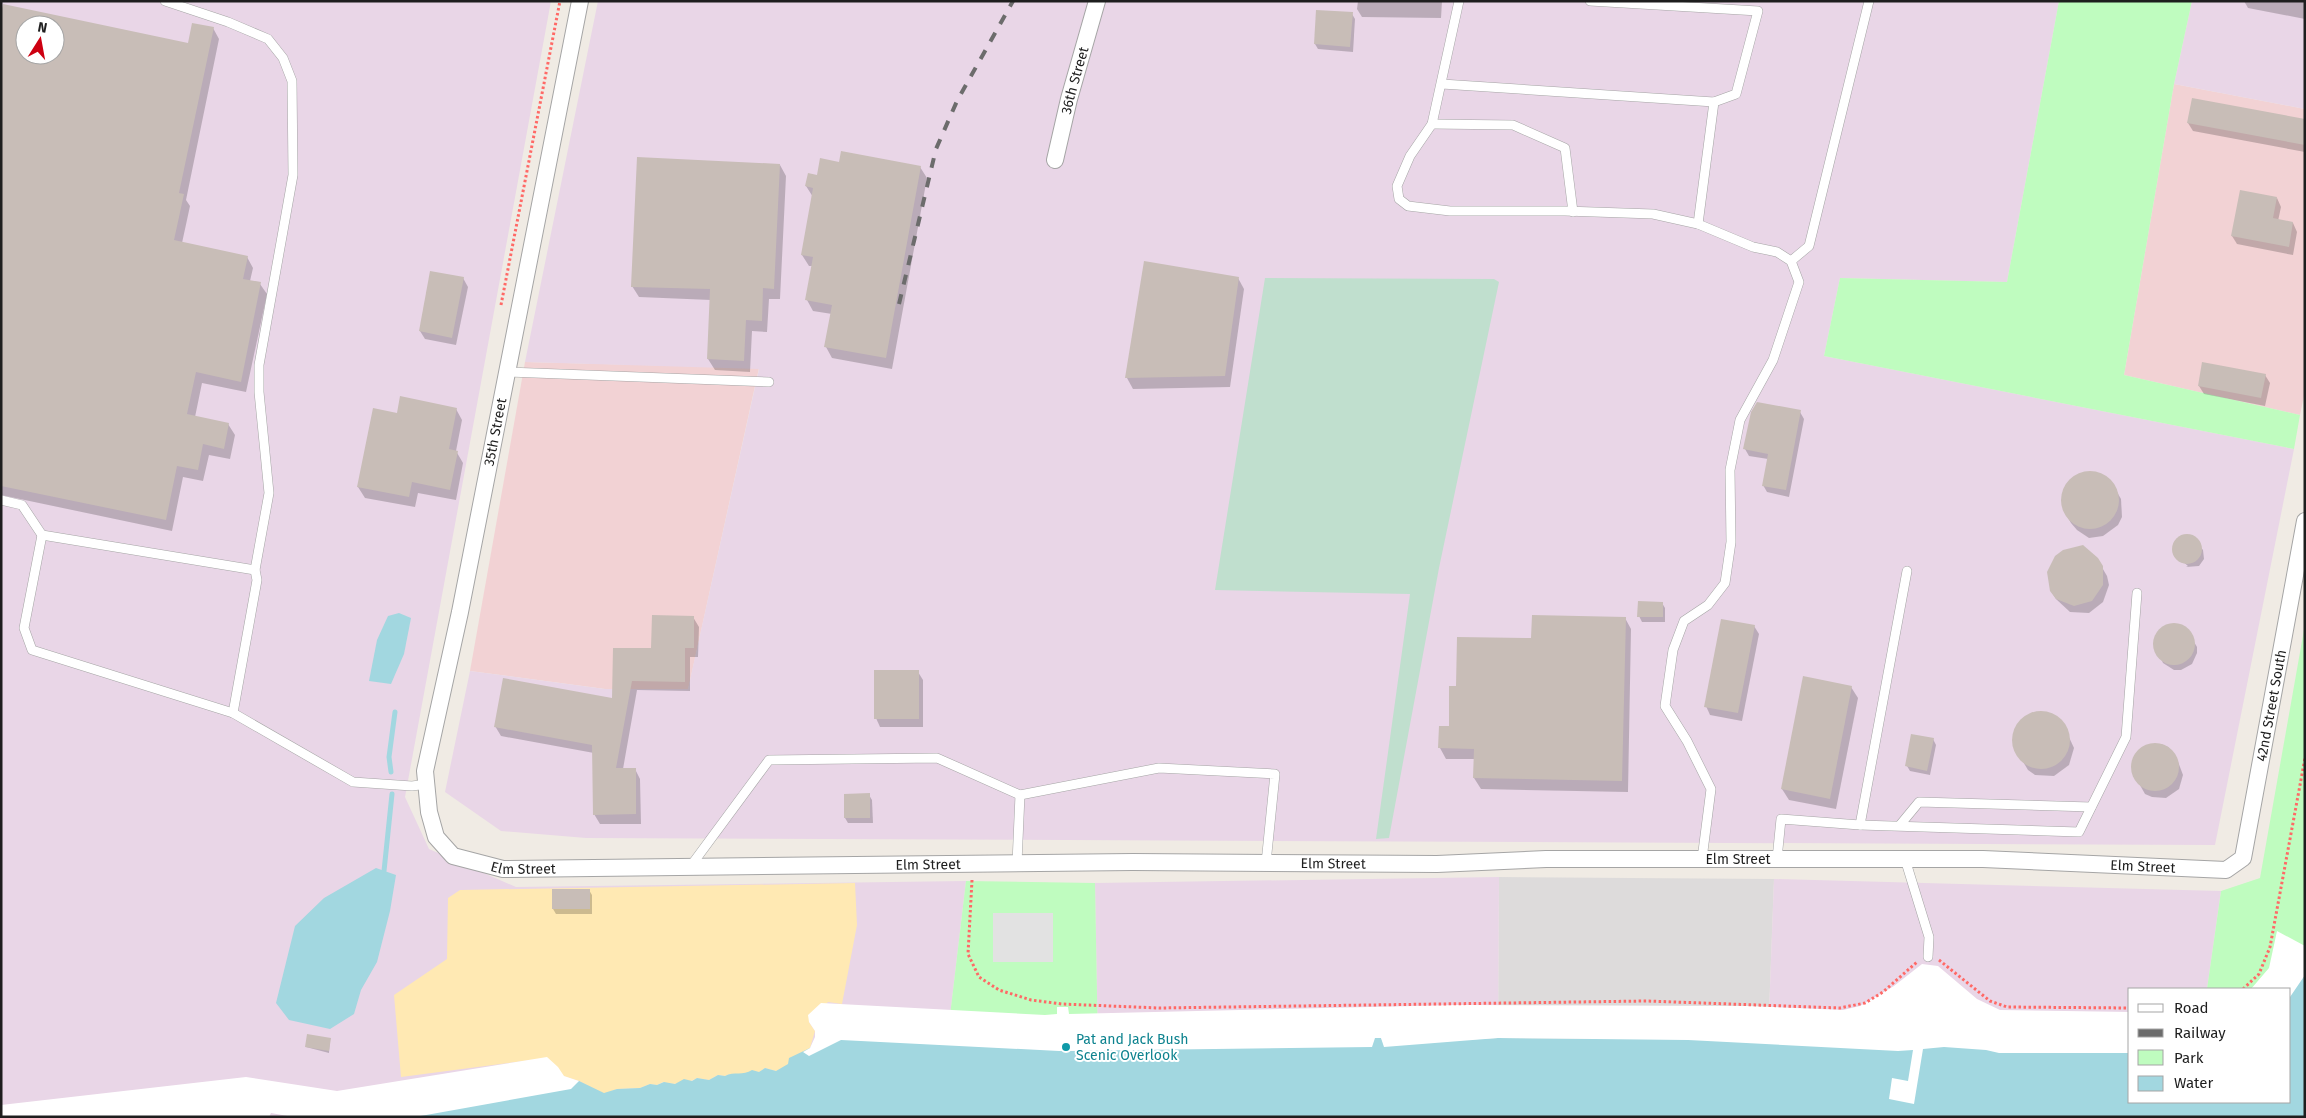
<svg xmlns="http://www.w3.org/2000/svg" width="2306" height="1118" viewBox="0 0 2306 1118" font-family="'Fira Sans',sans-serif">
	<style>
		.residential { fill: #dddbdb }
		.commercial { fill: #f2d2d4 }
		.industrial { fill: #e9d6e7; fill-rule: evenodd }
		.wetland { fill: #c0dfce }
		.sand { fill: #ffe9b3 }
		.park { fill: #bffcbf }
		.parking { fill: #e2e2e2 }
		.water { fill: #a2d7e0 }
		.pier { fill: #fff }
		.shadow { fill: #0003; fill-rule: evenodd }
		.lines { fill: none; stroke-linecap: round; stroke-linejoin: round }
		.stream { stroke: #a2d7e0; stroke-width: 5 }
		.building { fill: #c8bdb7; fill-rule: evenodd }
		.lane-casing { stroke: #a5a5a5; stroke-width: 10 }
		.street-casing { stroke: #a5a5a5; stroke-width: 18 }
		.path { stroke: #ff6966; stroke-width: 3; stroke-dasharray: 2.5 2.5; stroke-linecap: butt }
		.lane { stroke: #fff; stroke-width: 9 }
		.street { stroke: #fff; stroke-width: 16 }
		.rail { stroke: #6c6c6c; stroke-width: 4; stroke-dasharray: 10 10; stroke-linecap: butt }
		.culture-dot { fill: #0f9aa8; stroke: #fff; stroke-width: 2 }
		.labels { text-anchor: middle; stroke-width: 4; stroke-linejoin: round; paint-order: stroke }
		.street-label { font-size: 14px; fill: #1e1e1e; stroke: #fff }
		.culture-label { font-size: 14px; fill: #0d838f; stroke: #fff; text-anchor: start }
	</style>
	<rect width="100%" height="100%" fill="#f0ebe4"/>
	<path class="residential" d="M1499 877 1774 879 1768 1041 1498 1038Z"/>
	<g class="commercial">
		<path d="M2174 84 2305 109V391L2300 415 2124 375Z"/>
		<path d="M525 362 759 368 688 690 605 689 470 671Z"/>
	</g>
	<g class="industrial">
		<path d="M1 1H551L405 797 429 849 516 887 966 881 947 1041 359 1117H1ZM25 25H55V55H25Z"/>
		<path d="M598 1H2059L2007 282 1840 278 1824 356 2294 449 2215 845 586 838 501 831 445 792 470 671 605 689H688L759 369 525 362Z"/>
		<path d="M2192 1H2305V109L2174 84Z"/>
		<path d="M1499 877 1498 1038 1197 1044 1098 1050 1095 883Z"/>
		<path d="M1774 879 2221 891 2207 989H2130V1042L1768 1041Z"/>
	</g>
	<path class="wetland" d="M1265 278 1494 279 1499 282 1439 568 1389 838 1376 839 1410 594 1215 590Z"/>
	<path class="sand" d="M855 883 857 925 842 1004 828 1002 809 1022 815 1031 810 1048 783 1069 776 1071 765 1068 759 1072C751 1071 750 1074 742 1075 735 1077 732 1072 725 1076L718 1075 709 1080 697 1078C689 1083 672 1086 663 1082L657 1085 650 1084 640 1088 617 1089 604 1094 579 1081 563 1076 547 1058 401 1077 394 995 447 959 448 898 460 890Z"/>
	<g class="park">
		<path d="M2059 1H2192L2174 84 2124 375 2300 415 2294 449 1824 356 1840 278 2007 282Z"/>
		<path d="M2305 624V973L2290 989H2207L2221 891 2260 878Z"/>
		<path d="M966 881 1095 883 1098 1050H1053L947 1041Z"/>
	</g>
	<rect class="parking" x="993" y="913" width="60" height="49"/>
	<g class="water">
		<path d="M399 613 411 618 404 654 391 684 369 681 377 640 388 616Z"/>
		<path d="M376 868 396 875 390 911 377 962 361 990 354 1014 330 1029 289 1020 276 1003 295 926 324 898Z"/>
		<path d="M2305 973V1117H359L535 1084 579 1081 604 1093 617 1089 640 1088 650 1084 657 1085 664 1082 675 1084 684 1079 692 1081 697 1078 709 1080 718 1075 725 1076C734 1071 743 1076 752 1070L759 1072 765 1068 776 1071 788 1064 789 1058 810 1048 825 1035 1072 1051 1374 1038H1381L1384 1044 1498 1038 2130 1042V1102H2290V991Z"/>
	</g>
	<g class="pier">
		<path d="M2277 931 2305 946V975L2290 997V989H2251L2269 968Z"/>
		<path d="M1922 964 1938 966 1977 999 2000 1010 2130 1012V1053H1999L1986 1050 1944 1047 1923 1049 1914 1104 1889 1099 1892 1078 1908 1081 1913 1050 1898 1051 1688 1040 1498 1038 1384 1047 1381 1038H1375L1372 1047 1059 1051 841 1040 809 1056 803 1052 810 1048 815 1037V1031L809 1022 808 1015 821 1003 1045 1015 1057 1014V1007H1068L1069 1014 1458 1005 1748 1006 1843 1010 1860 1006 1894 986Z"/>
		<path d="M547 1057 558 1067 564 1076 579 1081 571 1089 415 1117H293L271 1113 269 1117H1V1105L246 1077 337 1091Z"/>
	</g>
	<g class="shadow">
		<path d="M1358 1H1442L1441 18 1362 17 1357 9Z"/>
		<path d="M2244 1H2305V19L2248 8Z"/>
		<path d="M4 6 189 44 213 28 219 39 186 200 190 206 182 243 247 257 253 268 250 281 260 284 267 294 246 392 202 383 195 417 228 424 235 435 230 459 209 455 203 481 183 477 172 531 1 495V19ZM25 25H55V55H25Z"/>
		<path d="M1352 14 1355 19 1353 52 1318 49 1315 44Z"/>
		<path d="M2305 120V152L2193 131 2188 123Z"/>
		<path d="M840 164 920 167 927 178 892 369 832 358 826 347 832 314 813 311 807 300 813 266H809L802 255 813 197 806 186Z"/>
		<path d="M780 165 786 176 780 299H769L767 332 752 331 750 372 715 370 708 359 711 300 639 297 632 286Z"/>
		<path d="M2277 198 2281 207 2278 221 2293 223 2297 232 2293 255 2237 244 2232 236Z"/>
		<path d="M1145 263 1238 278 1244 289 1230 387 1133 389 1127 378Z"/>
		<path d="M463 278 468 287 456 345 425 339 420 331Z"/>
		<path d="M2265 375 2270 383 2265 406 2204 394 2199 386Z"/>
		<path d="M456 409 462 420 456 451 463 463 456 500 418 493 415 507 365 498 358 487 398 414Z"/>
		<path d="M1800 412 1804 419 1789 497 1767 492 1763 485 1768 459 1749 456 1745 449Z"/>
		<path d="M2096 473 2111 482 2121 499 2122 517 2118 525 2103 536 2089 538 2077 530 2071 523 2066 514 2062 495 2065 487 2078 475Z"/>
		<path d="M2185 536 2193 537 2203 550 2204 559 2199 566 2186 567 2188 566 2176 556 2175 544Z"/>
		<path d="M2097 559 2107 576 2109 585 2103 602 2089 613 2070 612 2056 599 2051 591Z"/>
		<path d="M1662 603 1665 608V622H1642L1639 616Z"/>
		<path d="M693 617 699 627 698 657H690V691L637 690 623 769H635L640 779 641 824H600L594 814V753L501 736 495 726 613 700 653 650Z"/>
		<path d="M1625 618 1631 629 1628 792 1481 789 1474 778 1475 759H1446L1440 748 1450 727 1457 687 1533 640Z"/>
		<path d="M2176 625 2187 630 2197 647V653L2192 664 2181 670H2174L2163 663 2155 645 2159 633 2169 626Z"/>
		<path d="M1754 626 1759 634 1742 721 1710 715 1706 706Z"/>
		<path d="M918 672 923 680V727H880L876 718Z"/>
		<path d="M1851 687 1858 698 1836 809 1789 800 1782 789Z"/>
		<path d="M2047 713 2062 722 2074 748 2069 765 2054 776 2035 775 2028 770 2013 745V735L2022 720 2029 715Z"/>
		<path d="M1933 739 1936 745 1930 775 1910 771 1907 766Z"/>
		<path d="M2161 744 2168 747 2177 759 2183 775 2179 789 2166 798 2152 797 2145 794 2132 771 2134 756 2145 746Z"/>
		<path d="M869 795 872 800 873 823H848L845 818Z"/>
		<path d="M589 890 592 895V914H556L553 909Z"/>
		<path d="M330 1039 329 1053 306 1047Z"/>
	</g>
	<g class="lines">
		<g class="stream">
			<path d="M391 772 389 757 395 712"/>
			<path d="M384 871 392 794"/>
		</g>
	</g>
	<g class="building">
		<path d="M3 4 188 43 192 23 214 27 179 193 184 194 174 240 248 256 243 279 261 282 241 382 196 372 187 414 229 423 224 449 203 444 198 470 177 466 166 520 1 486V13ZM25 25H55V55H25Z"/>
		<path d="M1316 10 1353 12 1350 47 1314 44Z"/>
		<path d="M2192 98 2305 119V145L2187 123Z"/>
		<path d="M841 151 921 166 886 358 824 347 832 305 805 300 813 257 801 255 813 188 805 186 808 173 817 175 820 158 839 162Z"/>
		<path d="M637 157 780 164 774 289 763 288 762 321 746 320 744 361 707 359 710 289 631 287Z"/>
		<path d="M2240 190 2277 197 2273 218 2293 222 2289 247 2231 236Z"/>
		<path d="M1144 261 1239 277 1225 376 1125 378Z"/>
		<path d="M430 271 464 277 452 338 419 331Z"/>
		<path d="M2202 362 2266 374 2261 398 2198 386Z"/>
		<path d="M400 396 457 408 449 449 458 451 450 490 412 482 409 497 357 487 373 408 397 413Z"/>
		<path d="M1757 402 1801 410 1786 490 1762 486 1768 454 1743 449 1751 412Z"/>
		<circle cx="2090" cy="500" r="29"/>
		<circle cx="2187" cy="549" r="15"/>
		<path d="M2083 545 2098 558 2103 566V585L2092 601 2074 606 2056 599 2050 591 2047 572 2055 556 2063 550Z"/>
		<path d="M1638 601 1663 602V617H1637Z"/>
		<path d="M652 615 694 616V648H685V682L632 681 616 768H636V814L593 815 592 745 494 727 503 678 612 698 613 648H651Z"/>
		<path d="M1532 615 1626 617 1622 781 1473 778 1474 749 1438 748 1439 726H1449V686H1456L1457 637 1531 638Z"/>
		<path d="M1721 619 1755 625 1738 713 1704 707Z"/>
		<circle cx="2174" cy="644" r="21"/>
		<rect x="874" y="670" width="45" height="49"/>
		<path d="M1803 676 1852 686 1830 799 1781 789Z"/>
		<circle cx="2041" cy="740" r="29"/>
		<path d="M1911 734 1934 738 1927 771 1905 766Z"/>
		<circle cx="2155" cy="767" r="24"/>
		<path d="M870 793V818H844V794Z"/>
		<rect x="552" y="889" width="38" height="20"/>
		<path d="M307 1034 331 1038 329 1051 305 1047Z"/>
	</g>
	<g class="lines">
		<g class="lane-casing">
			<g id="lane">
				<path d="M165 1 228 22 268 39 283 58 292 81 293 175 259 365V392L269 493 255 570 257 580 233 713 353 782 412 786 427 784"/>
				<path d="M1459 1 1432 124 1410 156 1397 186 1399 199 1408 206 1450 211H1565L1653 214 1698 224 1753 247 1777 252 1791 261 1799 282 1773 360 1740 420 1730 470 1731 542 1725 583 1708 605 1684 621 1673 650 1665 706 1687 741 1711 789 1702 859"/>
				<path d="M1590 1 1758 11 1736 94 1714 102"/>
				<path d="M1442 84 1714 102 1698 224"/>
				<path d="M1432 124 1513 125 1565 148 1573 212"/>
				<path d="M1791 261 1809 246 1869 1"/>
				<path d="M507 372 769 382"/>
				<path d="M1 500 22 505 42 535"/>
				<path d="M233 713 32 650 24 628 42 535 255 570"/>
				<path d="M1860 825 2079 832 2126 737 2137 593"/>
				<path d="M1900 825 1919 802 2091 807"/>
				<path d="M1777 859 1781 819 1860 825 1907 571"/>
				<path d="M1905 859 1929 937 1928 957"/>
				<path d="M1017 863 1020 795"/>
				<path d="M690 867 769 760 937 758 1020 795 1159 768 1275 774 1266 863"/>
			</g>
		</g>
		<g class="street-casing">
			<g id="street">
				<path id="s1" d="M580 1 460 612 425 771 429 812 436 837 453 856 503 869 1133 862 1437 864 1546 859H1983L2226 870 2243 858 2305 521"/>
				<path id="s2" d="M1055 160 1069 99 1097 1"/>
			</g>
		</g>
		<g class="path">
			<path d="M501 305 560 1"/>
			<path d="M972 880 968 954 979 977 999 990 1031 1000 1062 1004 1159 1008 1647 1001 1840 1008 1865 1003 1883 992 1917 962"/>
			<path d="M1939 960 1990 1001 2007 1007 2130 1008"/>
			<path d="M2243 989 2259 974 2270 947 2305 758"/>
		</g>
		<use href="#lane" class="lane"/>
		<use href="#street" class="street"/>
		<path class="rail" d="M899 304 936 149 957 101 1013 1"/>
	</g>
	<circle class="culture-dot" cx="1066" cy="1047" r="5"/>
	<g class="labels">
		<g class="street-label">
			<text dy="5" stroke="none"><textPath href="#s2" startOffset="82">36th Street</textPath></text>
			<text transform="translate(495 432) rotate(-79)" y="5">35th Street</text>
			<text dy="5" stroke="none"><textPath href="#s1" startOffset="2829">42nd Street South</textPath></text>
			<text dy="5" stroke="none"><textPath href="#s1" startOffset="2165">Elm Street</textPath></text>
			<text dy="5" stroke="none"><textPath href="#s1" startOffset="1355">Elm Street</textPath></text>
			<text dy="5" stroke="none"><textPath href="#s1" startOffset="1760">Elm Street</textPath></text>
			<text dy="5" stroke="none"><textPath href="#s1" startOffset="2570">Elm Street</textPath></text>
			<text dy="5" stroke="none"><textPath href="#s1" startOffset="950">Elm Street</textPath></text>
		</g>
		<g class="culture-label">
			<text x="1076" y="1044">Pat and Jack Bush<tspan x="1076" dy="16">Scenic Overlook</tspan></text>
		</g>
	</g>
	<rect width="2306" height="1118" fill="none" stroke="#1e1e1e" stroke-width="5"/>
	<rect x="2128" y="988" width="162" height="115" fill="#ffffff" stroke="#a5a5a5"/>
	<rect x="2138" y="1004" width="25" height="8" fill="#ffffff" stroke="#a5a5a5"/>
	<text x="2174" y="1013" font-size="15" fill="#1e1e1e">Road</text>
	<rect x="2138" y="1029" width="25" height="8" fill="#6c6c6c" stroke="#a5a5a5"/>
	<text x="2174" y="1038" font-size="15" fill="#1e1e1e">Railway</text>
	<rect x="2138" y="1050" width="25" height="15" fill="#bffcbf" stroke="#a5a5a5"/>
	<text x="2174" y="1063" font-size="15" fill="#1e1e1e">Park</text>
	<rect x="2138" y="1076" width="25" height="15" fill="#a2d7e0" stroke="#a5a5a5"/>
	<text x="2174" y="1088" font-size="15" fill="#1e1e1e">Water</text>
	<g transform="translate(40 40) rotate(11)"><circle r="24" fill="#ffffff" stroke="#a5a5a5"/>
	<path d="M0-4L9 19L0 12L-9 19Z" fill="#cd0011"/>
	<text y="-8" font-size="14" font-weight="bold" text-anchor="middle" fill="#1e1e1e">N</text>
	</g>
</svg>
